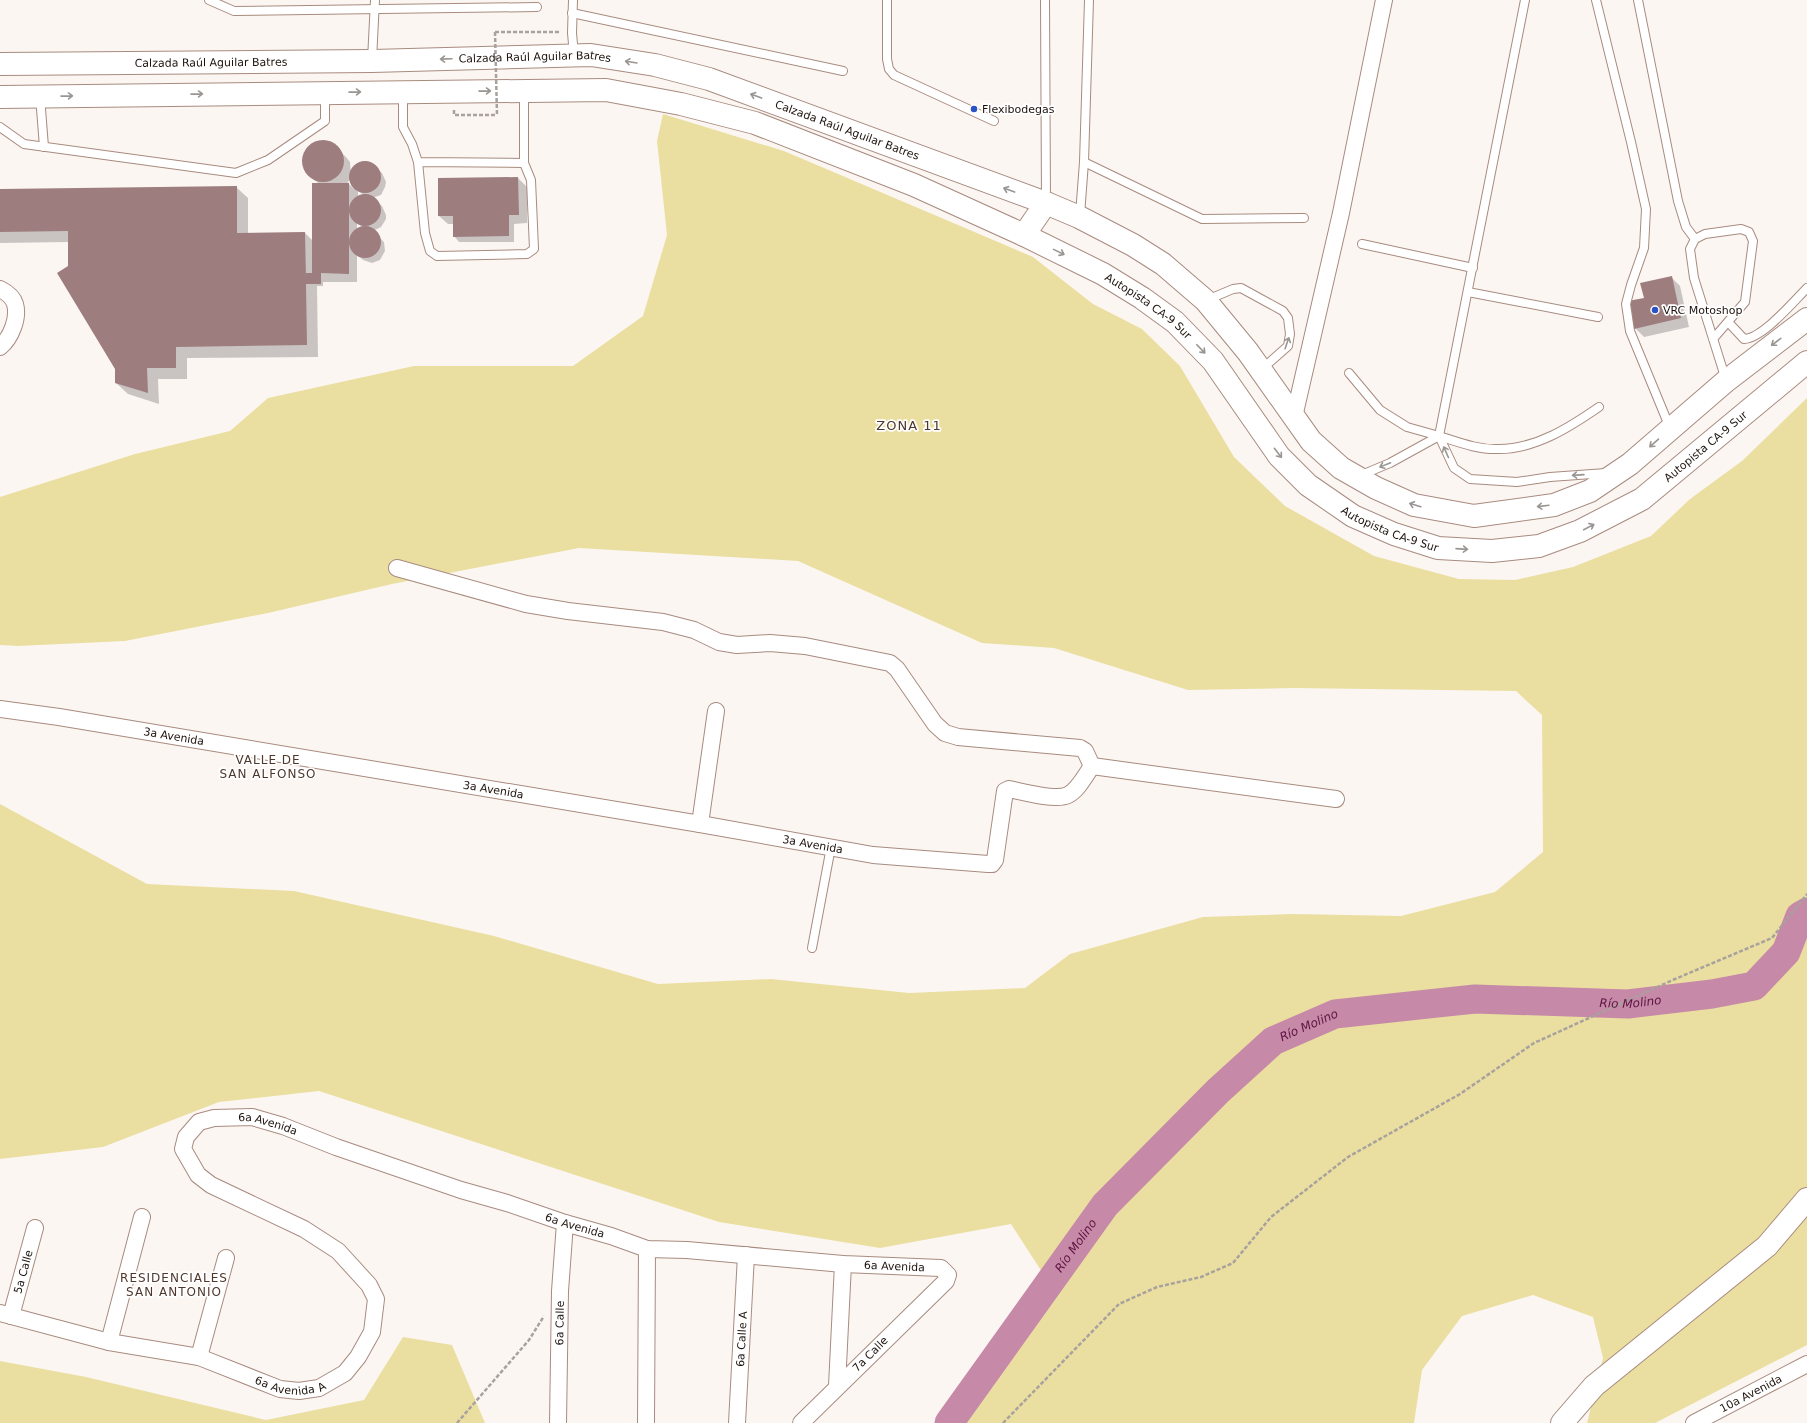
<svg xmlns="http://www.w3.org/2000/svg" width="1807" height="1423" viewBox="0 0 1807 1423" font-family="'DejaVu Sans',sans-serif">
	<style>
		.green { fill: #eadfa0 }
		.shadow { fill: #0003; fill-rule: evenodd }
		.lines { fill: none; stroke-linecap: round; stroke-linejoin: round }
		.river { stroke: #c689a8; stroke-width: 29 }
		.building { fill: #9d7d7e }
		.lane-casing { stroke: #a88b7f; stroke-width: 10 }
		.street-casing { stroke: #a88b7f; stroke-width: 18 }
		.secondary-casing { stroke: #a88b7f; stroke-width: 24 }
		.highway-casing { stroke: #a88b7f; stroke-width: 24 }
		.path { stroke: #a8a19d; stroke-width: 2.5; stroke-dasharray: 4 2; stroke-linecap: butt }
		.lane { stroke: #fff; stroke-width: 8 }
		.street { stroke: #fff; stroke-width: 16 }
		.secondary { stroke: #fff; stroke-width: 22 }
		.highway { stroke: #fff; stroke-width: 22 }
		.path-bridge { stroke: #a8a19d; stroke-width: 2.5; stroke-dasharray: 4 2; stroke-linecap: butt }
		.oneway { stroke: #999593 }
		.poi-dot { fill: #2953c2; stroke: #fff; stroke-width: 1.5 }
		.labels { text-anchor: middle; stroke-width: 3.5; stroke-linejoin: round; paint-order: stroke }
		.street-label { font-size: 11px; fill: #1d130e; stroke: #fff }
		.poi-label { font-size: 11px; fill: #1d130e; stroke: #fff; text-anchor: start }
		.neighbourhood-label { font-size: 12px; letter-spacing: 1px; fill: #4f372c; stroke: #fff }
		.water-label { font-size: 12px; font-style: italic; fill: #5d1440; stroke: #fff }
		.quarter-label { font-size: 13px; letter-spacing: 1px; fill: #4f372c; stroke: #fff }
	</style>
	<rect width="100%" height="100%" fill="#fcf6f3"/>
	<g class="green">
		<path d="M663 114 784 151 1033 257 1093 304 1142 329 1180 366 1234 457 1285 506 1374 556 1459 579 1515 580 1573 567 1651 536 1690 499 1742 461 1807 398V1345L1655 1423H1587L1603 1358 1593 1317 1533 1295 1462 1316 1422 1370 1414 1423H940L962 1403 1053 1289 1011 1224 880 1248 719 1222 319 1091 219 1102 103 1147 0 1159V804L147 884 294 891 494 936 658 984 771 979 909 993 1025 988 1070 954 1203 917 1293 914 1401 916 1495 892 1543 852 1542 715 1516 691 1295 688 1188 690 1054 648 982 643 798 561 579 548 392 584 268 613 125 641 18 646 0 645V497L135 454 230 431 268 398 414 366H573L643 316 667 235 657 141Z"/>
		<path d="M403 1337 452 1345 485 1423H0V1361L86 1377 266 1420 364 1400Z"/>
	</g>
	<g class="shadow">
		<path d="M326 142 337 148 346 157 350 162 351 175 354 168 362 163 372 164 382 173 386 182 385 187 381 195 372 198 382 206 386 215V219L381 227 373 231 384 242 385 251 380 260 372 263 363 260 357 255V282H323V286H317L318 357 187 358V379H158L159 404 128 394 116 383V369L69 266V242L0 243V190L236 187 248 198V234L305 233 313 241 318 183 305 171 303 165 304 153 313 144ZM351 177 354 189 349 184H347ZM358 191 364 195 358 199ZM357 222 363 228 357 229Z"/>
		<path d="M518 178 527 187V223L514 224V242H459L454 236V224H448L439 216Z"/>
		<path d="M1671 277 1680 286 1689 327 1644 337 1635 328 1645 299Z"/>
	</g>
	<g class="lines">
		<path class="river" id="s1" d="M949 1423 1105 1205 1218 1091 1273 1041 1335 1014 1475 999 1628 1004 1712 994 1754 986 1786 952 1800 916 1807 912"/>
	</g>
	<g class="building">
		<circle cx="323" cy="161" r="21"/>
		<circle cx="365" cy="177" r="16"/>
		<path d="M518 177 519 215H509V236L453 237V216H438V178Z"/>
		<path d="M312 183H349V274L321 273V284H306L307 345 176 347V368H147L148 393 115 383V369L57 273 68 266V231L0 232V189L237 186V233L305 232 306 279V273H312Z"/>
		<circle cx="365" cy="210" r="16"/>
		<circle cx="365" cy="242" r="16"/>
		<path d="M1672 276 1681 318 1634 329 1628 301 1644 298 1640 283Z"/>
	</g>
	<g class="lines">
		<g class="lane-casing">
			<g id="lane">
				<path d="M209 0 234 11 537 7"/>
				<path d="M573 0 572 33 574 55"/>
				<path d="M887 0V59L889 69 894 75 994 121"/>
				<path d="M1045 0 1046 202"/>
				<path d="M1525 0 1439 436C1458 442 1478 450 1499 449 1536 449 1570 427 1599 407"/>
				<path d="M1596 0 1631 142 1646 209 1644 248 1631 285 1626 304 1630 331 1670 428"/>
				<path d="M1638 0 1678 201 1686 227 1695 239"/>
				<path d="M572 13 843 71"/>
				<path d="M372 60 375 0"/>
				<path d="M524 92V163"/>
				<path d="M403 93V127L412 144 418 162 425 233 430 251 437 256 527 254 534 249 531 180 524 163 418 162"/>
				<path d="M40 96 44 147"/>
				<path d="M0 127 24 144 236 173 268 160 325 121V93"/>
				<path d="M1084 162 1202 219 1304 218"/>
				<path d="M1080 215 1084 162 1089 0"/>
				<path d="M1362 244 1473 268"/>
				<path d="M1468 292 1598 317"/>
				<path d="M1207 300 1233 289 1241 288 1283 311 1288 318 1290 334 1288 346 1262 369"/>
				<path d="M1729 323 1744 339C1763 338 1793 302 1807 288"/>
				<path d="M1713 339 1745 302 1753 241 1749 232 1741 229 1705 234 1695 239 1690 249 1694 278 1726 380"/>
				<path d="M1349 373 1380 410 1407 427 1439 436 1454 468 1470 479 1517 482 1550 477 1606 473"/>
				<path d="M1359 476 1390 463 1439 436"/>
				<path d="M812 948 831 847"/>
			</g>
		</g>
		<g class="street-casing">
			<g id="street">
				<path d="M0 289C6 292 13 297 15 304 19 318 11 338 0 347"/>
				<path d="M1294 417 1341 213 1384 0"/>
				<path d="M397 568 526 604 568 611 663 622 694 630 719 642 737 645 770 643 805 646 890 663 897 669 935 724 945 733 958 737 1080 748 1085 751 1092 766"/>
				<path id="s2" d="M0 709 59 717 700 824 873 855 988 864H992L995 860 1005 791 1009 789C1023 792 1056 801 1068 795 1078 790 1085 776 1092 766"/>
				<path d="M1092 766 1336 799"/>
				<path d="M700 824 716 711"/>
				<path id="s3" d="M0 1313 109 1342 199 1357 280 1389 299 1391 319 1388 345 1373 358 1357 372 1332 376 1299 369 1285 338 1251 304 1229 211 1185 198 1175 183 1149 186 1137 199 1122 214 1118 252 1117 283 1126 336 1147 461 1190 507 1203 565 1223 611 1236 647 1249 687 1250 843 1264 941 1268 948 1275 946 1281 801 1423"/>
				<path id="s4" d="M11 1316 35 1228"/>
				<path d="M109 1342 142 1217"/>
				<path d="M199 1357 226 1258"/>
				<path d="M837 1386 843 1264"/>
				<path id="s5" d="M558 1423 560 1291 565 1223"/>
				<path d="M646 1423 647 1249"/>
				<path id="s6" d="M737 1423 746 1255"/>
				<path id="s7" d="M1694 1423 1807 1364"/>
			</g>
		</g>
		<g class="secondary-casing">
			<path id="secondary" d="M1562 1423 1594 1386 1767 1246 1807 1199"/>
		</g>
		<g class="highway-casing">
			<g id="highway">
				<path id="s8" d="M0 64 372 61 591 55 655 65 709 79 1046 203 1079 217 1133 245 1163 264 1206 301 1248 352 1311 441 1341 468 1376 488 1414 505 1474 516 1554 505 1590 491 1630 464 1726 381 1807 319"/>
				<path id="s9" d="M0 97 606 90 681 104 755 123 914 185 1024 235 1103 274 1142 298 1175 322 1213 361 1279 456 1308 485 1353 516 1394 534 1438 548 1492 551 1539 546 1580 531 1642 499 1807 362"/>
				<path d="M1024 235 1046 203"/>
			</g>
		</g>
		<g class="path">
			<path d="M495 32H561"/>
			<path d="M454 110V115H497"/>
			<path d="M457 1423 529 1340 544 1316"/>
			<path d="M1003 1423 1119 1304 1157 1287 1201 1277 1233 1263 1271 1217 1348 1157 1460 1094 1534 1043 1675 979 1772 938 1807 894"/>
		</g>
		<use href="#lane" class="lane"/>
		<use href="#street" class="street"/>
		<use href="#secondary" class="secondary"/>
		<use href="#highway" class="highway"/>
		<path class="path-bridge" d="M495 32 497 115"/>
	</g>
	<defs><path id="oneway-shaft" d="M-6 0H5M1.5-3L5.5 0L1.5 3" fill="none" stroke-width="1.6" stroke-linecap="round" stroke-linejoin="round"/></defs>
	<g class="oneway">
		<use href="#oneway-shaft" transform="translate(446 59) rotate(178)"/>
		<use href="#oneway-shaft" transform="translate(631 62) rotate(-171)"/>
		<use href="#oneway-shaft" transform="translate(485 91) rotate(-1)"/>
		<use href="#oneway-shaft" transform="translate(355 92) rotate(-1)"/>
		<use href="#oneway-shaft" transform="translate(197 94) rotate(-1)"/>
		<use href="#oneway-shaft" transform="translate(67 96) rotate(-1)"/>
		<use href="#oneway-shaft" transform="translate(756 96) rotate(-160)"/>
		<use href="#oneway-shaft" transform="translate(1009 190) rotate(-160)"/>
		<use href="#oneway-shaft" transform="translate(1059 252) rotate(26)"/>
		<use href="#oneway-shaft" transform="translate(1776 342) rotate(143)"/>
		<use href="#oneway-shaft" transform="translate(1287 343) rotate(-71)"/>
		<use href="#oneway-shaft" transform="translate(1201 349) rotate(46)"/>
		<use href="#oneway-shaft" transform="translate(1654 443) rotate(139)"/>
		<use href="#oneway-shaft" transform="translate(1446 452) rotate(-114)"/>
		<use href="#oneway-shaft" transform="translate(1278 453) rotate(52)"/>
		<use href="#oneway-shaft" transform="translate(1385 465) rotate(158)"/>
		<use href="#oneway-shaft" transform="translate(1578 475) rotate(176)"/>
		<use href="#oneway-shaft" transform="translate(1415 505) rotate(-163)"/>
		<use href="#oneway-shaft" transform="translate(1543 506) rotate(173)"/>
		<use href="#oneway-shaft" transform="translate(1589 527) rotate(-28)"/>
		<use href="#oneway-shaft" transform="translate(1462 549) rotate(4)"/>
	</g>
	<g class="poi-dot">
		<circle cx="974" cy="109" r="4"/>
		<circle cx="1655" cy="310" r="4"/>
	</g>
	<g class="labels">
		<g class="street-label">
			<text dy="4" stroke="none"><textPath href="#s8" startOffset="535">Calzada Raúl Aguilar Batres</textPath></text>
			<text dy="4" stroke="none"><textPath href="#s8" startOffset="211">Calzada Raúl Aguilar Batres</textPath></text>
			<text dy="4" stroke="none"><textPath href="#s8" startOffset="859">Calzada Raúl Aguilar Batres</textPath></text>
			<text dy="4" stroke="none"><textPath href="#s9" startOffset="1194">Autopista CA-9 Sur</textPath></text>
			<text dy="4" stroke="none"><textPath href="#s9" startOffset="1879">Autopista CA-9 Sur</textPath></text>
			<text dy="4" stroke="none"><textPath href="#s9" startOffset="1530">Autopista CA-9 Sur</textPath></text>
			<text dy="4" stroke="none"><textPath href="#s2" startOffset="176">3a Avenida</textPath></text>
			<text dy="4" stroke="none"><textPath href="#s2" startOffset="500">3a Avenida</textPath></text>
			<text dy="4" stroke="none"><textPath href="#s2" startOffset="824">3a Avenida</textPath></text>
			<text dy="4" stroke="none"><textPath href="#s3" startOffset="797">6a Avenida</textPath></text>
			<text dy="4" stroke="none"><textPath href="#s3" startOffset="1121">6a Avenida</textPath></text>
			<text dy="4" stroke="none"><textPath href="#s3" startOffset="1445">6a Avenida</textPath></text>
			<text dy="4" stroke="none"><textPath href="#s4" startOffset="46">5a Calle</textPath></text>
			<text dy="4" stroke="none"><textPath href="#s5" startOffset="100">6a Calle</textPath></text>
			<text dy="4" stroke="none"><textPath href="#s6" startOffset="84">6a Calle A</textPath></text>
			<text transform="translate(870 1354) rotate(-45)" y="4">7a Calle</text>
			<text dy="4" stroke="none"><textPath href="#s3" startOffset="301">6a Avenida A</textPath></text>
			<text dy="4" stroke="none"><textPath href="#s7" startOffset="64">10a Avenida</textPath></text>
		</g>
		<g class="poi-label">
			<text x="982" y="113">Flexibodegas</text>
			<text x="1663" y="314">VRC Motoshop</text>
		</g>
		<g class="neighbourhood-label">
			<text x="268" y="764">VALLE DE<tspan x="268" dy="14">SAN ALFONSO</tspan></text>
			<text x="174" y="1282">RESIDENCIALES<tspan x="174" dy="14">SAN ANTONIO</tspan></text>
		</g>
		<g class="water-label">
			<text dy="4" stroke="none"><textPath href="#s1" startOffset="867">Río Molino</textPath></text>
			<text dy="4" stroke="none"><textPath href="#s1" startOffset="542">Río Molino</textPath></text>
			<text dy="4" stroke="none"><textPath href="#s1" startOffset="218">Río Molino</textPath></text>
		</g>
		<g class="quarter-label">
			<text x="909" y="430">ZONA 11</text>
		</g>
	</g>
</svg>
